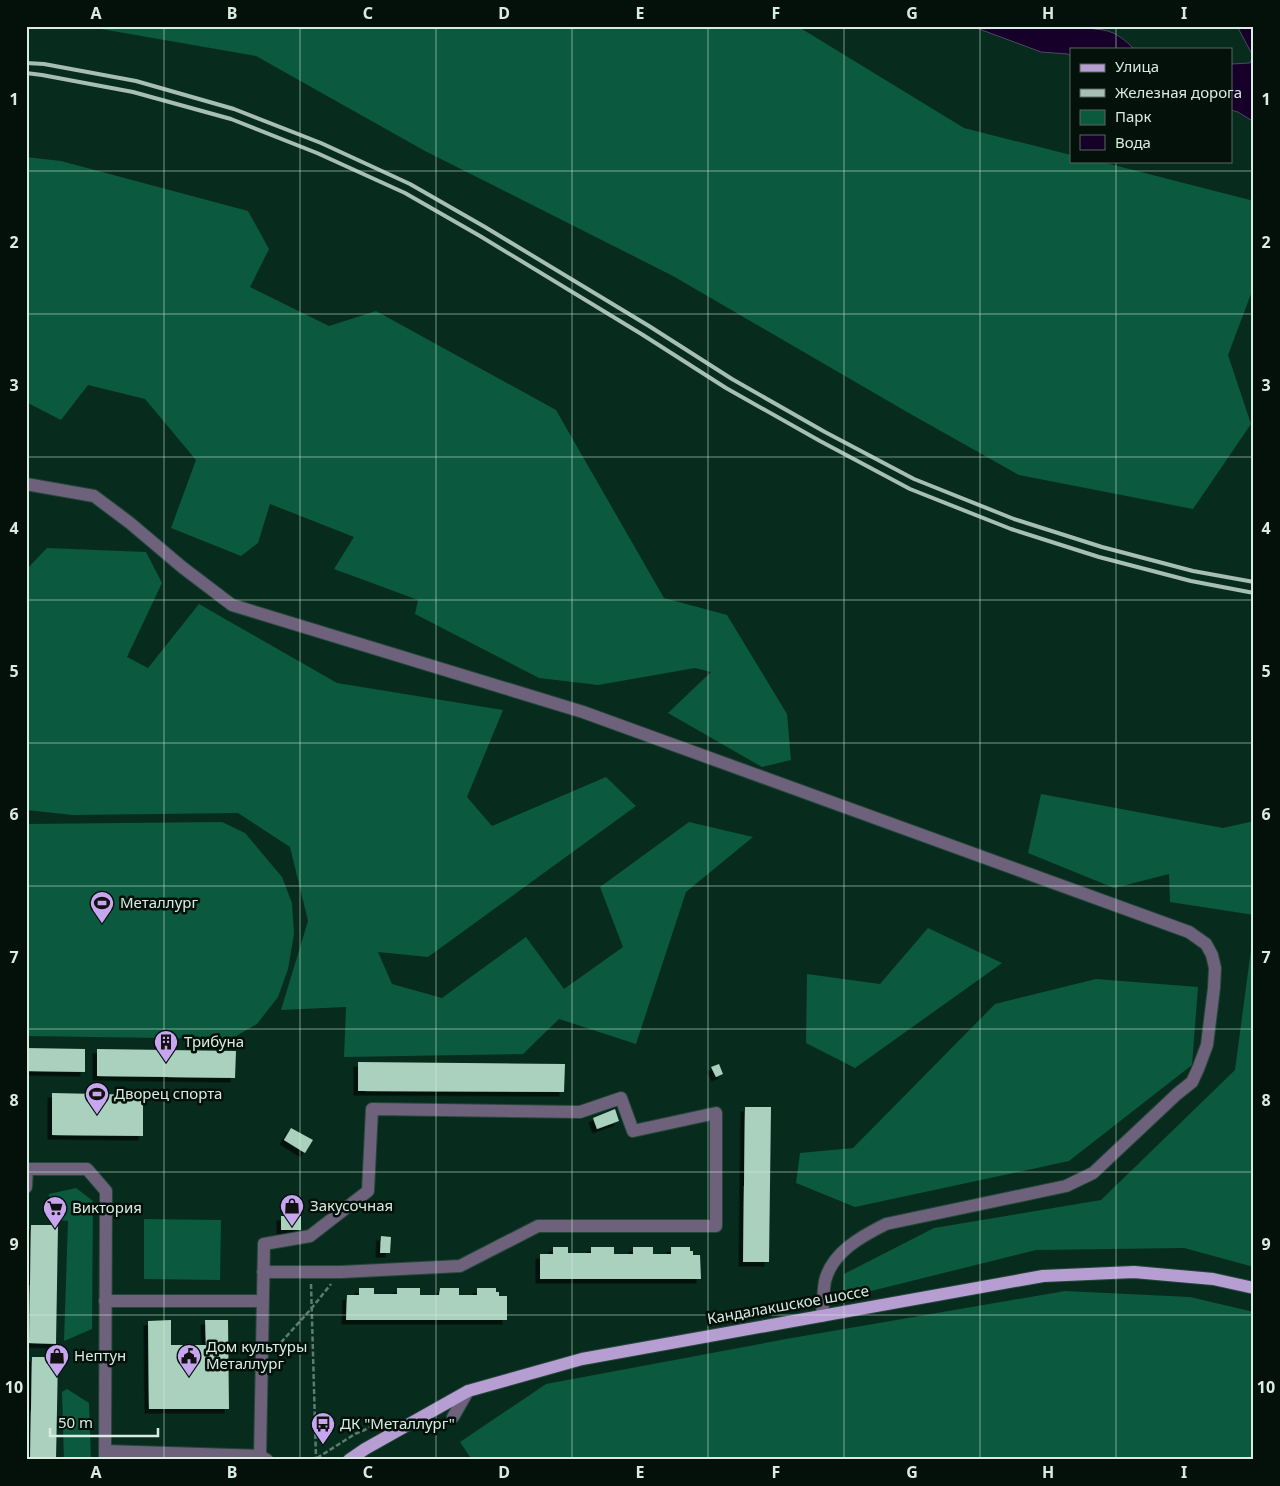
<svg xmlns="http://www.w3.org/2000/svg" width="1280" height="1486" viewBox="0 0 1280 1486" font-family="'Noto Sans',sans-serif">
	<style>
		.green { fill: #0b593e }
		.water { fill: #16002a; stroke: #504761 }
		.building { fill: #a9d1bd; filter: url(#shadow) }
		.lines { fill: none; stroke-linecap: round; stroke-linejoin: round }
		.minor-casing { stroke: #244739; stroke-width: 14 }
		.major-casing { stroke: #244739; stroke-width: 14 }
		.path { stroke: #5e7c70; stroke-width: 2.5; stroke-dasharray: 5 2.5; stroke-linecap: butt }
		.minor { stroke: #6d617b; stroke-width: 12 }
		.major { stroke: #b69dd2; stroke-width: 12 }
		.rail { stroke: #a6beb3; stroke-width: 4 }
		.grid { fill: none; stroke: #d8ece2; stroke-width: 1; stroke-opacity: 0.55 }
		.labels { text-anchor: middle; stroke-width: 5; stroke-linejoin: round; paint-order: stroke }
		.poi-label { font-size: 15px; fill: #d8ece2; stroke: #04110b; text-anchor: start }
		.street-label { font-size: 15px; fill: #d8ece2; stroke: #04110b }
		.neatline { fill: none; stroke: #d8ece2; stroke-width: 2 }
		.grid-label { font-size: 16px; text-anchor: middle; font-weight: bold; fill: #d8ece2 }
	</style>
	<defs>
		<filter id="shadow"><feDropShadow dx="-4.5" dy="4.5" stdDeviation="0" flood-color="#0009"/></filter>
	</defs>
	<rect width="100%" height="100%" fill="#072c1e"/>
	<g class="green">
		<path d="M84 26H797L964 128 1071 155V161H1098L1254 201V286L1228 355 1251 424 1193 509 1019 475 907 412 673 276 425 151 256 56Z"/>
		<path d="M26 157 61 161 248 211 269 249 250 287 329 326 376 311 556 410 664 598 727 615 787 714 791 760 762 767 668 713 711 672 695 668 598 685 539 678 415 614 418 600 334 569 354 537 270 504 258 543 241 556 171 528 196 460 145 399 88 385 61 420 26 402Z"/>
		<path d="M47 548 146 552 162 583 127 657 148 668 199 604 337 683 503 710 467 797 492 826 606 777 636 806 428 957 378 952 392 984 442 998 526 937 564 989 623 947 600 887 689 822 753 837 686 892 636 1044 559 1019 523 1054 344 1057 346 1007 281 1010 308 921 290 847 238 813 73 815 26 810V570Z"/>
		<path d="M1041 794 1223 828 1254 821V915L1170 902 1169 874 1114 888 1028 853Z"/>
		<path d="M222 822 245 833 282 877 292 903 294 934 288 969 278 997 257 1024 231 1039 26 1036V824Z"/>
		<path d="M1254 927V1267L1184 1248 1036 1250 843 1298 844 1274 934 1228 1101 1200 1235 1070Z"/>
		<path d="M928 928 1002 963 855 1068 806 1043 807 974 880 984Z"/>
		<path d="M1096 979 1198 987 1192 1065 1069 1161 855 1207 796 1183 800 1153 853 1148 995 1004Z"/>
		<path d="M76 1188 93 1201 92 1329 64 1341 68 1221 48 1219 49 1194Z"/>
		<path d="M144 1219 221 1220 220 1280 144 1279Z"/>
		<path d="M1065 1291 1190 1297 1254 1312V1460H472L460 1442 546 1384 786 1339Z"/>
		<path d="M67 1389 89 1403 91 1460H64L62 1392Z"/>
	</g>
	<g class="water">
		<path d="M971 26H1083C1091 29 1096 29 1103 30 1116 32 1125 40 1134 49H1071V57L1068 54 1041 52Z"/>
		<path d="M1237 26H1252L1254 29V122L1238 112 1231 110V64L1250 63 1253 56Z"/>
	</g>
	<g class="building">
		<path d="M26 1048 85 1049V1072L26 1071Z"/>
		<path d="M97 1049 236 1051 235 1078 97 1076Z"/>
		<path d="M358 1062 565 1064 564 1092 358 1091Z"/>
		<path d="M719 1064 723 1074 716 1077 711 1067Z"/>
		<path d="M52 1093 143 1095V1136L52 1135Z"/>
		<path d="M745 1107H771L769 1262H743Z"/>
		<path d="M615 1109 619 1121 597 1129 593 1118Z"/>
		<path d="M291 1128 313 1140 305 1153 284 1140Z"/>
		<rect x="281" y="1216" width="20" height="14"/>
		<path d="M31 1225H58L56 1344 29 1343Z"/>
		<path d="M381 1236 391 1237 390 1253H380Z"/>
		<path d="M553 1247H568V1253H591V1247H614V1254H633V1247H653V1254H671V1247H690V1251H693V1255H700L701 1279H540V1254H553Z"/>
		<path d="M359 1288H374V1294H397V1288H420V1295H439L440 1288H459V1295H477V1288H496V1292H499V1296H507V1320H346L347 1295H359Z"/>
		<path d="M171 1320V1345H206L205 1320H228L229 1409H149L148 1321Z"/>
		<path d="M32 1357H58L56 1460H30Z"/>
	</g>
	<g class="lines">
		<g class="minor-casing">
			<g id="minor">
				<path d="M26 484 94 496 130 523 182 567 232 605 583 712 1189 932 1206 944 1212 955 1215 968 1214 988 1207 1045 1198 1069 1192 1082 1177 1094 1093 1173 1066 1186 886 1224C862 1236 832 1252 825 1281 823 1292 823 1305 822 1316"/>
				<path d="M26 1169H87L106 1191 105 1460"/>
				<path d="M26 1187 27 1169"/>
				<path d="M105 1301H262"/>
				<path d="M453 1417 468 1391"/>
				<path d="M105 1451 260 1456 267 1460"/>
				<path d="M260 1456 264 1244 310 1236 368 1191 372 1109 580 1112 621 1098 633 1131 716 1113V1226H538L460 1266 341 1272H263"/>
			</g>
		</g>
		<g class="major-casing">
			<path id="major" d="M349 1460 365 1449 468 1391 582 1359 1043 1276 1134 1272 1213 1279 1254 1288"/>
		</g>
		<g class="path">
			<path d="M311 1284 316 1458"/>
			<path d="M276 1348 311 1309 331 1284"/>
			<path d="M317 1458 355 1434 385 1421"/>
		</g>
		<use href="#minor" class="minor"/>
		<use href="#major" class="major"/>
		<g class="rail">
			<path d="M26 63 44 64 136 81 234 109 321 143 410 184 485 227 649 326 732 379 825 432 914 479 1014 519 1102 547 1193 571 1254 582"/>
			<path d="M26 73 42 75 133 92 231 119 317 153 405 193 480 236 643 335 726 388 820 441 910 489 1011 529 1099 557 1191 581 1254 593"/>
		</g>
	</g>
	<path class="grid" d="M164 26V1460M300 26V1460M436 26V1460M572 26V1460M708 26V1460M844 26V1460M980 26V1460M1116 26V49M1116 161V1460M26 171H1254M26 314H1254M26 457H1254M26 600H1254M26 743H1254M26 886H1254M26 1029H1254M26 1172H1254M26 1315H1254"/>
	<defs>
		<g id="stadium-pin" transform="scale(1.25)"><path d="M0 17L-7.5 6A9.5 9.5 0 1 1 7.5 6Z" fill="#c8a6ef" stroke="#04110b"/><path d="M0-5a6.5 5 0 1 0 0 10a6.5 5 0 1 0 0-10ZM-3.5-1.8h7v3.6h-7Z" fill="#111"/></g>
		<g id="building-pin" transform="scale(1.25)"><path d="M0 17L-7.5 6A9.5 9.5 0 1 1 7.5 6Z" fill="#c8a6ef" stroke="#04110b"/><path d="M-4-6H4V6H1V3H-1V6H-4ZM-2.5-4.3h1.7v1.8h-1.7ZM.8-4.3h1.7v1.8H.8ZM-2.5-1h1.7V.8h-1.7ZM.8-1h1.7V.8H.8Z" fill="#111"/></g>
		<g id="shop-pin" transform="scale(1.25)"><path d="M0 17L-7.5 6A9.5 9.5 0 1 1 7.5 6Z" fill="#c8a6ef" stroke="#04110b"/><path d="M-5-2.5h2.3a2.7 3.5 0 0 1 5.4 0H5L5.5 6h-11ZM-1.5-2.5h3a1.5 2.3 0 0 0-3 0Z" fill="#111"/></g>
		<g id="supermarket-pin" transform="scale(1.25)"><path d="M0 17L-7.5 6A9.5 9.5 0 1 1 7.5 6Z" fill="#c8a6ef" stroke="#04110b"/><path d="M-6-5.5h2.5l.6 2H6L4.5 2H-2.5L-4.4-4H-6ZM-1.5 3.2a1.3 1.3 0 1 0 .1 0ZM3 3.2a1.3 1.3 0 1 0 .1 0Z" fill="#111"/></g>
		<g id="civic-pin" transform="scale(1.25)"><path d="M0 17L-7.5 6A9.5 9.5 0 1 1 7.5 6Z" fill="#c8a6ef" stroke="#04110b"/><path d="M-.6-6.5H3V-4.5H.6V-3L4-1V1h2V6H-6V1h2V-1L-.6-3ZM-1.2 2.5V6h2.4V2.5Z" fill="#111"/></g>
		<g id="bus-pin" transform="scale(1.25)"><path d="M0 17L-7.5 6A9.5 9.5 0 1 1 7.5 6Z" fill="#c8a6ef" stroke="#04110b"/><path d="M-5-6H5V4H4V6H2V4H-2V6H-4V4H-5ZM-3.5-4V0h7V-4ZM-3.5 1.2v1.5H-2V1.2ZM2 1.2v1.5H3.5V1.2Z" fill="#111"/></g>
	</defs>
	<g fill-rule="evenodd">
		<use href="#stadium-pin" x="102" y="903"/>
		<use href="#building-pin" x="166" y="1042"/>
		<use href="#stadium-pin" x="97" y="1094"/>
		<use href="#shop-pin" x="292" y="1206"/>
		<use href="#supermarket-pin" x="55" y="1208"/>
		<use href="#shop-pin" x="57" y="1356"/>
		<use href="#civic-pin" x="189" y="1356"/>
		<use href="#bus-pin" x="323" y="1424"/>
	</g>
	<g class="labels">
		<g class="poi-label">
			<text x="120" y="908">Металлург</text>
			<text x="184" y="1047">Трибуна</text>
			<text x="114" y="1099">Дворец спорта</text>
			<text x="310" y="1211">Закусочная</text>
			<text x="72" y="1213">Виктория</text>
			<text x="206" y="1352">Дом культуры<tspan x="206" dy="17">Металлург</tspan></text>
			<text x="74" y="1361">Нептун</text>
			<text x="340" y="1429">ДК "Металлург"</text>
		</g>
		<g class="street-label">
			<text transform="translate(788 1305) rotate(-10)" y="5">Кандалакшское шоссе</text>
		</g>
	</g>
	<rect width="1280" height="1486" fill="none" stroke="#04110b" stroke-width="55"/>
	<rect x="1070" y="48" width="162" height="115" fill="#04110b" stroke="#596961"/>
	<rect x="1080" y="64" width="25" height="8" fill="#b69dd2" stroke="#596961"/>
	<text x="1115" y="72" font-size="15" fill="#d8ece2">Улица</text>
	<rect x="1080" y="89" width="25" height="8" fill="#a6beb3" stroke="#596961"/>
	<text x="1115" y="98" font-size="15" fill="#d8ece2">Железная дорога</text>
	<rect x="1080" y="110" width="25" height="15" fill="#0b593e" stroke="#596961"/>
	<text x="1115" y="122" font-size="15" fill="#d8ece2">Парк</text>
	<rect x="1080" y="135" width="25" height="15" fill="#16002a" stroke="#596961"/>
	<text x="1115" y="148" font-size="15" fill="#d8ece2">Вода</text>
	<path d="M50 1428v8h108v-8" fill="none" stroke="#d8ece2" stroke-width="2.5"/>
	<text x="58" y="1428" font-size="15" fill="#d8ece2" stroke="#04110b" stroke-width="4" paint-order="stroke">50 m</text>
	<rect x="28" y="28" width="1224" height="1430" class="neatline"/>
	<g class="grid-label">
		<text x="96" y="19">A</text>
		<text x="232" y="19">B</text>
		<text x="368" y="19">C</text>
		<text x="504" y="19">D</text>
		<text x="640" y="19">E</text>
		<text x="776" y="19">F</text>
		<text x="912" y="19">G</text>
		<text x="1048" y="19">H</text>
		<text x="1184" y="19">I</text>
		<text x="14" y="105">1</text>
		<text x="1266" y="105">1</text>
		<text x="14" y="248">2</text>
		<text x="1266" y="248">2</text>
		<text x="14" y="391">3</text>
		<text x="1266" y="391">3</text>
		<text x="14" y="534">4</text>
		<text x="1266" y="534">4</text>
		<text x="14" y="677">5</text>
		<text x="1266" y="677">5</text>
		<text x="14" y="820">6</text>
		<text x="1266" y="820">6</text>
		<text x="14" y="963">7</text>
		<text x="1266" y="963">7</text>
		<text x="14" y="1106">8</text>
		<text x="1266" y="1106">8</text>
		<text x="14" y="1250">9</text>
		<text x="1266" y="1250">9</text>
		<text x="14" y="1393">10</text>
		<text x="1266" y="1393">10</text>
		<text x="96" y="1478">A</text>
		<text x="232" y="1478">B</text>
		<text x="368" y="1478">C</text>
		<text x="504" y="1478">D</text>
		<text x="640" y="1478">E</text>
		<text x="776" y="1478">F</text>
		<text x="912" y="1478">G</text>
		<text x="1048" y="1478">H</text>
		<text x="1184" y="1478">I</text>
	</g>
</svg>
